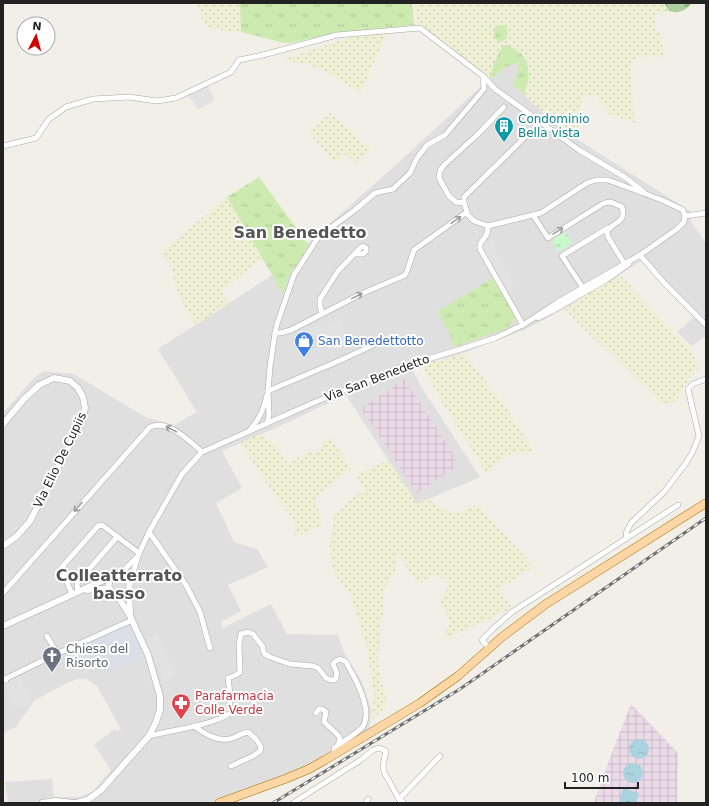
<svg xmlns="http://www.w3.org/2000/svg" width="709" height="806" viewBox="0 0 709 806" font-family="'DejaVu Sans',sans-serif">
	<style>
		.residential { fill: #e0dfdf }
		.industrial { fill: url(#industrial-grid) }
		.farmland { fill: url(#farmland-dots) }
		.grass { fill: url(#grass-tufts) }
		.forest { fill: url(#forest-firs) }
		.park { fill: url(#park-tufts) }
		.parking { fill: #e2e2e2 }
		.plaza { fill: #dddde8 }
		.water { fill: url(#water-ripples) }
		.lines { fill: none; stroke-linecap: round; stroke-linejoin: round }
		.minor-casing { stroke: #a9a9a9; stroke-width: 6 }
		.tertiary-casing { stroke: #a9a9a9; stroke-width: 7 }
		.primary-casing { stroke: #a06b00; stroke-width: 9 }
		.minor { stroke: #fff; stroke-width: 5 }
		.tertiary { stroke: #fff; stroke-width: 6 }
		.primary { stroke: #fcd6a4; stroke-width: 8 }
		.rail-casing { stroke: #707070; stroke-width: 3 }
		.rail { stroke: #fff; stroke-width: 1.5; stroke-dasharray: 4.5; stroke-linecap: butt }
		.oneway { stroke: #9c9c9c }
		.labels { text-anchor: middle; stroke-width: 4; stroke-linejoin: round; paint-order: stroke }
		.culture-label { font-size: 12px; fill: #0d838f; stroke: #fff; text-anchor: start }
		.shop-label { font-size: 12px; fill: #366cbe; stroke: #fff; text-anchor: start }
		.street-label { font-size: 12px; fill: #222; stroke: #fff }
		.worship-label { font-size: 12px; fill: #5b616d; stroke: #fff; text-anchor: start }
		.health-label { font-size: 12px; fill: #be3a42; stroke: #fff; text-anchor: start }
		.district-label { font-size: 16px; font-weight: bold; fill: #555; stroke: #fff }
	</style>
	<defs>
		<pattern id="industrial-grid" width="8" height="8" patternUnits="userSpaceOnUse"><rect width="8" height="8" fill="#ebdbe8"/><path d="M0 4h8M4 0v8" fill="none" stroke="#c9bcc7"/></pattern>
		<pattern id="farmland-dots" width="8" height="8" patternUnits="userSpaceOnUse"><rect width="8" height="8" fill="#eef0d5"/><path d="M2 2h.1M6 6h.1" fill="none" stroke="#ccceb7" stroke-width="1.8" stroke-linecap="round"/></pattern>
		<pattern id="grass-tufts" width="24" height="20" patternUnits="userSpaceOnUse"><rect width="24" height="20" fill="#cdebb0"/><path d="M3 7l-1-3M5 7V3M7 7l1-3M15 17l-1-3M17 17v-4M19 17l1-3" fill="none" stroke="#b0c997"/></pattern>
		<pattern id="forest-firs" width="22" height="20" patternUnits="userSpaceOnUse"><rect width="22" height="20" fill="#add19e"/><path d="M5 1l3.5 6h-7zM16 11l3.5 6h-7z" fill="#95b388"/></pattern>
		<pattern id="park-tufts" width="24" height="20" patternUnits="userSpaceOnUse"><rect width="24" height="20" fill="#c8facc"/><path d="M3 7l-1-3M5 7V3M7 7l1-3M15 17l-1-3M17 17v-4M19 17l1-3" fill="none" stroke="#acd6af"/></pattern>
		<pattern id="water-ripples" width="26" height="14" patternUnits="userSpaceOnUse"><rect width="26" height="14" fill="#aad3df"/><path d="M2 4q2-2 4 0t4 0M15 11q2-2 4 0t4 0" fill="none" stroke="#92b5bf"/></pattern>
	</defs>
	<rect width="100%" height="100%" fill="#f2efe9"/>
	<path class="residential" d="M517 63 518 66V73L516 80 513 85 561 129 690 211 691 222 706 243V336L692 346 677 332 694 317 641 261 562 310 524 330 461 354 412 368 420 385 480 477 417 504 346 395 289 422 222 451 242 488 216 503 234 542 257 549 268 567 228 585 241 611 221 622 223 628 271 604 287 634 338 635 345 655 362 681 372 711 369 730 316 762 259 784 220 798 211 803H8L5 782 52 779 54 797H80L93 791 111 770 94 745 115 729 117 732 121 729 97 686 86 679H78L67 683 35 700 16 727 3 733V413L34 378 44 371 74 374 145 417 174 425 197 412 158 349 268 278 398 163 489 79 510 65Z"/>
	<g class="industrial">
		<path d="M404 379 455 457 456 461 455 465 453 469 417 493 361 408 394 387V385Z"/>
		<path d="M631 704 678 753 677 803H594L603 776Z"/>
	</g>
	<g class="farmland">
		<path d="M196 3H240L241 32H233L206 27Z"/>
		<path d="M414 3H666L665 4 669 11 655 15 656 30 660 33 664 58 648 56 641 57H638L631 64 630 69 635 123 621 118 609 114 606 109 599 102V96L582 94 579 140 562 129 524 95 527 89 529 68 502 47 489 79 418 27Z"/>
		<path d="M387 33 360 93 344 82 321 69 301 63 283 60 347 38Z"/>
		<path d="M330 113 372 150 356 164 345 153 335 164 309 132Z"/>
		<path d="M227 197 262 258 221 292 230 303 196 325 188 314 180 298 174 281 172 267 159 254Z"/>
		<path d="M619 274 687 347 702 368 697 370 689 378 677 400 671 403 662 404 564 309Z"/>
		<path d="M464 353 507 410 533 450 529 452 509 454 486 472 444 405 422 365Z"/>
		<path d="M261 434 276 445 287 463 296 459 310 450 313 454 323 448 320 444 331 438 351 469 315 497 321 519V525L316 528 294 537 295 523 292 517 280 503 240 443Z"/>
		<path d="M388 459 417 504 430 498 436 505 452 513 459 512 478 505 534 567 499 589 511 606 508 610 461 632 448 637H444L443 634 451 622 441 606V601L448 585 446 581 438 575H433L417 584 397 552 395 574 385 587 384 590 383 614 379 631 381 643 378 652V661L381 680 387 701 385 707 378 715 370 722 374 700V693L367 649 355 609 349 593 333 572 331 563 330 544 334 514 360 492 366 494 356 476Z"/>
	</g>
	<g class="grass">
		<path d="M240 3H411L413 9 414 25 350 32 324 36 290 43H284L241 32Z"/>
		<path d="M502 25 506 27 508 33 506 39C496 45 494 38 494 29L496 26Z"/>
		<path d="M504 45C530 50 533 74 524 95L513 85C517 78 520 70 517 63L510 65 489 79C493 68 497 54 504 45Z"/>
		<path d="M259 177 309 246 290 274 283 294 227 197Z"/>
		<path d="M494 277 515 313V317L513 321 506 329 454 347 449 332 437 312Z"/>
	</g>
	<path class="forest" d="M666 3H692C685 11 679 14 669 11L665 4Z"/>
	<path class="park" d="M565 232 572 243 559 252 552 241Z"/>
	<g class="parking">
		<path d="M207 84 215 100 198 110 187 93Z"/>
		<path d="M498 238 494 243 496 253 515 284 512 288 505 293 480 249 482 245 486 242Z"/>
		<path d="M338 316 350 342 335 349 328 342 319 339H311L303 341 302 337 309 334 307 330 321 324 323 328 334 322 333 319Z"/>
		<path d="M157 631 166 656 178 675 164 682 147 641Z"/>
		<path d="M19 675 30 696 29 700 27 704 16 708 3 683 6 680Z"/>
	</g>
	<path class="plaza" d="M132 620 148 655 103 674 89 646 87 640Z"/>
	<g class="water">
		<circle cx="639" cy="749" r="10"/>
		<circle cx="633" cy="773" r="10"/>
		<path d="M623 788 639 793 636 803H619Z"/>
	</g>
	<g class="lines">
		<g class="minor-casing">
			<g id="minor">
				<path d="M3 146 36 138 49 119 66 107 93 99 129 97 157 101 176 98 231 72 239 60 263 55 337 35 420 28 483 76 495 89 579 150 626 178 644 192"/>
				<path d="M464 203 456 202 449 196 439 178 440 171 444 165 476 136 504 107"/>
				<path d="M533 215 548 238 604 203 611 202 622 207C627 223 613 221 607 232L608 237 624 263"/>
				<path d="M685 216 706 213"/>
				<path d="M488 226C488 236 485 236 480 244V249L523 325"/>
				<path d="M640 255 666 285 706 325"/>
				<path d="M583 288 562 256 608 228"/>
				<path d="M322 313 320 306V299L338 271 360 248 363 246 366 248V251L363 254H355"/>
				<path d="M538 318 550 312 606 280 629 264"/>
				<path d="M275 333H280L291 330 361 294 401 277 405 275 407 271 414 250 467 212"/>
				<path d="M268 391 341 360 384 340"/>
				<path d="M267 424 269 415 268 391 270 367 275 333 277 324 294 275 319 236 355 210 375 193 393 189 410 173 417 158 427 145 445 135 484 89 483 76"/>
				<path d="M249 431C260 418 263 411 267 395"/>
				<path d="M149 532 186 585 200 612 210 648"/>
				<path d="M627 537 626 533 631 523 664 492 686 463 692 453 699 436 688 389 693 384 706 379"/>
				<path d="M120 574 138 556"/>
				<path d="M130 583 138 556 149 532 182 474 202 452 313 403 401 367 461 349 495 338 512 330 523 325 558 302 640 255 677 229 684 222 685 216 683 210 662 200 608 180H596L587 183 541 213 488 226 474 221 468 215 464 203V197L530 132"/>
				<path d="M78 591 77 584 78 582 117 537"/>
				<path d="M3 593 150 427C153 426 156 425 159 425 174 426 191 442 202 452"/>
				<path d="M72 594 61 568 98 526 102 525 139 553"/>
				<path d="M47 636 57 653"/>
				<path d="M489 648 482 640 494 628 512 612 678 505"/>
				<path d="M6 680 5 679 52 656 132 620"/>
				<path d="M230 705 229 696 230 693 228 678 236 675 240 672 239 645 241 634 248 632 253 634 263 647V651L265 654 270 657 290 664 313 666 318 668 326 678 331 680H335C338 674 336 670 333 664 336 659 341 658 346 662 348 665 350 670 352 673 359 686 372 712 363 726 359 733 341 742 334 749V755"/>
				<path d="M316 713 319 709H322L326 712 324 722 339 736 340 740 338 745"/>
				<path d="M194 726C205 734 219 743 233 738 238 736 242 733 248 732L256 739 261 747 260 751 253 756 231 766"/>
				<path d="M149 736C172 730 196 728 219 719 224 717 228 714 233 712"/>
				<path d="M399 799 404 803"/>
				<path d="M293 803 362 759 373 750 379 748 386 751 383 766 384 772 399 799 440 756"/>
				<path d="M366 803 368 799"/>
			</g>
		</g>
		<g class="tertiary-casing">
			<g id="tertiary">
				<path d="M3 424 23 400 39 385 54 378 70 381 78 388 83 397 85 408 82 421 30 521 17 536 3 546"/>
				<path d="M87 590 97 589H110"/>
				<path d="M129 590 130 614"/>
				<path d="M3 626 117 574C122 574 126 575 128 579 130 582 130 585 129 588 123 603 100 592 112 577"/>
				<path d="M42 803 56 801 74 803"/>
				<path d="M76 803 89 799 101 790 149 736 156 722 160 710V696L148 655 130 616 117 595"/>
			</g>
		</g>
		<g class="primary-casing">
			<path id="primary" d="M219 803 285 779 309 769 325 760 420 703 458 676 502 637 546 604 706 503"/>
		</g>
		<use href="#minor" class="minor"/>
		<use href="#tertiary" class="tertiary"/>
		<use href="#primary" class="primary"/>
		<g class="rail-casing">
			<path id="rail" d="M273 803 460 689 706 518"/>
		</g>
		<use href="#rail" class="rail"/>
	</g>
	<defs><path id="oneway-shaft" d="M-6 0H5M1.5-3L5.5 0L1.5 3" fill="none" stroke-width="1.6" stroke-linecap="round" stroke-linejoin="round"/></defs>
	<g class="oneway">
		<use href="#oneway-shaft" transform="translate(456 220) rotate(-35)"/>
		<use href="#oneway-shaft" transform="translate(558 231) rotate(-32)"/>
		<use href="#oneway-shaft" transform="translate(357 296) rotate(-26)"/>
		<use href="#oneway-shaft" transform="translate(171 429) rotate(-152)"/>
		<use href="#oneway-shaft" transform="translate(78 507) rotate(131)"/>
	</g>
	<defs>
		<g id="building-pin" transform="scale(1)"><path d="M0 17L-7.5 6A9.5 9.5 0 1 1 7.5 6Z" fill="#0f9aa8" stroke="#fff"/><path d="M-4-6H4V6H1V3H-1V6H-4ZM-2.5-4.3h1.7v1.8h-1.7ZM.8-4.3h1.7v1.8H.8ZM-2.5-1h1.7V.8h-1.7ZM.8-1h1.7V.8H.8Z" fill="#fff"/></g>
		<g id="shop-pin" transform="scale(1)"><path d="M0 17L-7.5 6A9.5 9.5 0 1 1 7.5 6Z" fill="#3f7fe0" stroke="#fff"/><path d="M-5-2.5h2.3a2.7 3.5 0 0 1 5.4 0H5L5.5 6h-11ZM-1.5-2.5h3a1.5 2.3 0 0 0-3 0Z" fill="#fff"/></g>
		<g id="church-pin" transform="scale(1)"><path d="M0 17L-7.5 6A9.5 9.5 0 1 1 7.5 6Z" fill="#6b7280" stroke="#fff"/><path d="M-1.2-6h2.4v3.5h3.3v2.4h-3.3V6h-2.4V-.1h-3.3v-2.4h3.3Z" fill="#fff"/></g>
		<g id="pharmacy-pin" transform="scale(1)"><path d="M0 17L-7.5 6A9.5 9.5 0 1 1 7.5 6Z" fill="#e0444e" stroke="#fff"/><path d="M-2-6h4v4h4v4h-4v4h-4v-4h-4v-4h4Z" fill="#fff"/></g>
	</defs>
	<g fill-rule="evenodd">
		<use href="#building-pin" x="504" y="126"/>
		<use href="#shop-pin" x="304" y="341"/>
		<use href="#church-pin" x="52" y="656"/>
		<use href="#pharmacy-pin" x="181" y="703"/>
	</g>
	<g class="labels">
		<g class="culture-label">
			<text x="518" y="123">Condominio<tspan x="518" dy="14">Bella vista</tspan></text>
		</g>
		<g class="shop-label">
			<text x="318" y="345">San Benedettotto</text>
		</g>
		<g class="street-label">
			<text transform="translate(377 378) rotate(-21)" y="4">Via San Benedetto</text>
			<text transform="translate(60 460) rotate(-64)" y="4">Via Elio De Cupiis</text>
		</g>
		<g class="worship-label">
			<text x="66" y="653">Chiesa del<tspan x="66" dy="14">Risorto</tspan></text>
		</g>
		<g class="health-label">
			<text x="195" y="700">Parafarmacia<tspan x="195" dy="14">Colle Verde</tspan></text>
		</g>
		<g class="district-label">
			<text x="300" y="238">San Benedetto</text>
			<text x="119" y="581">Colleatterrato<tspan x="119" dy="18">basso</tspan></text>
		</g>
	</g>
	<rect width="709" height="806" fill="none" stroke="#222222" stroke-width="8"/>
	<g transform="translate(36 36) rotate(6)"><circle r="19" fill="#ffffff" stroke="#a7a7a7"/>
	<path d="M0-3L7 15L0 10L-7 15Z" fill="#d40000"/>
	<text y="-6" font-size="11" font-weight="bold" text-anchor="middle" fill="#222222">N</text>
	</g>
	<path d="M565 782v6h73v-6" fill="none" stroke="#222222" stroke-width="2"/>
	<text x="571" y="782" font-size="12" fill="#222222" stroke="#ffffff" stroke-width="3" paint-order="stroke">100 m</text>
</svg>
